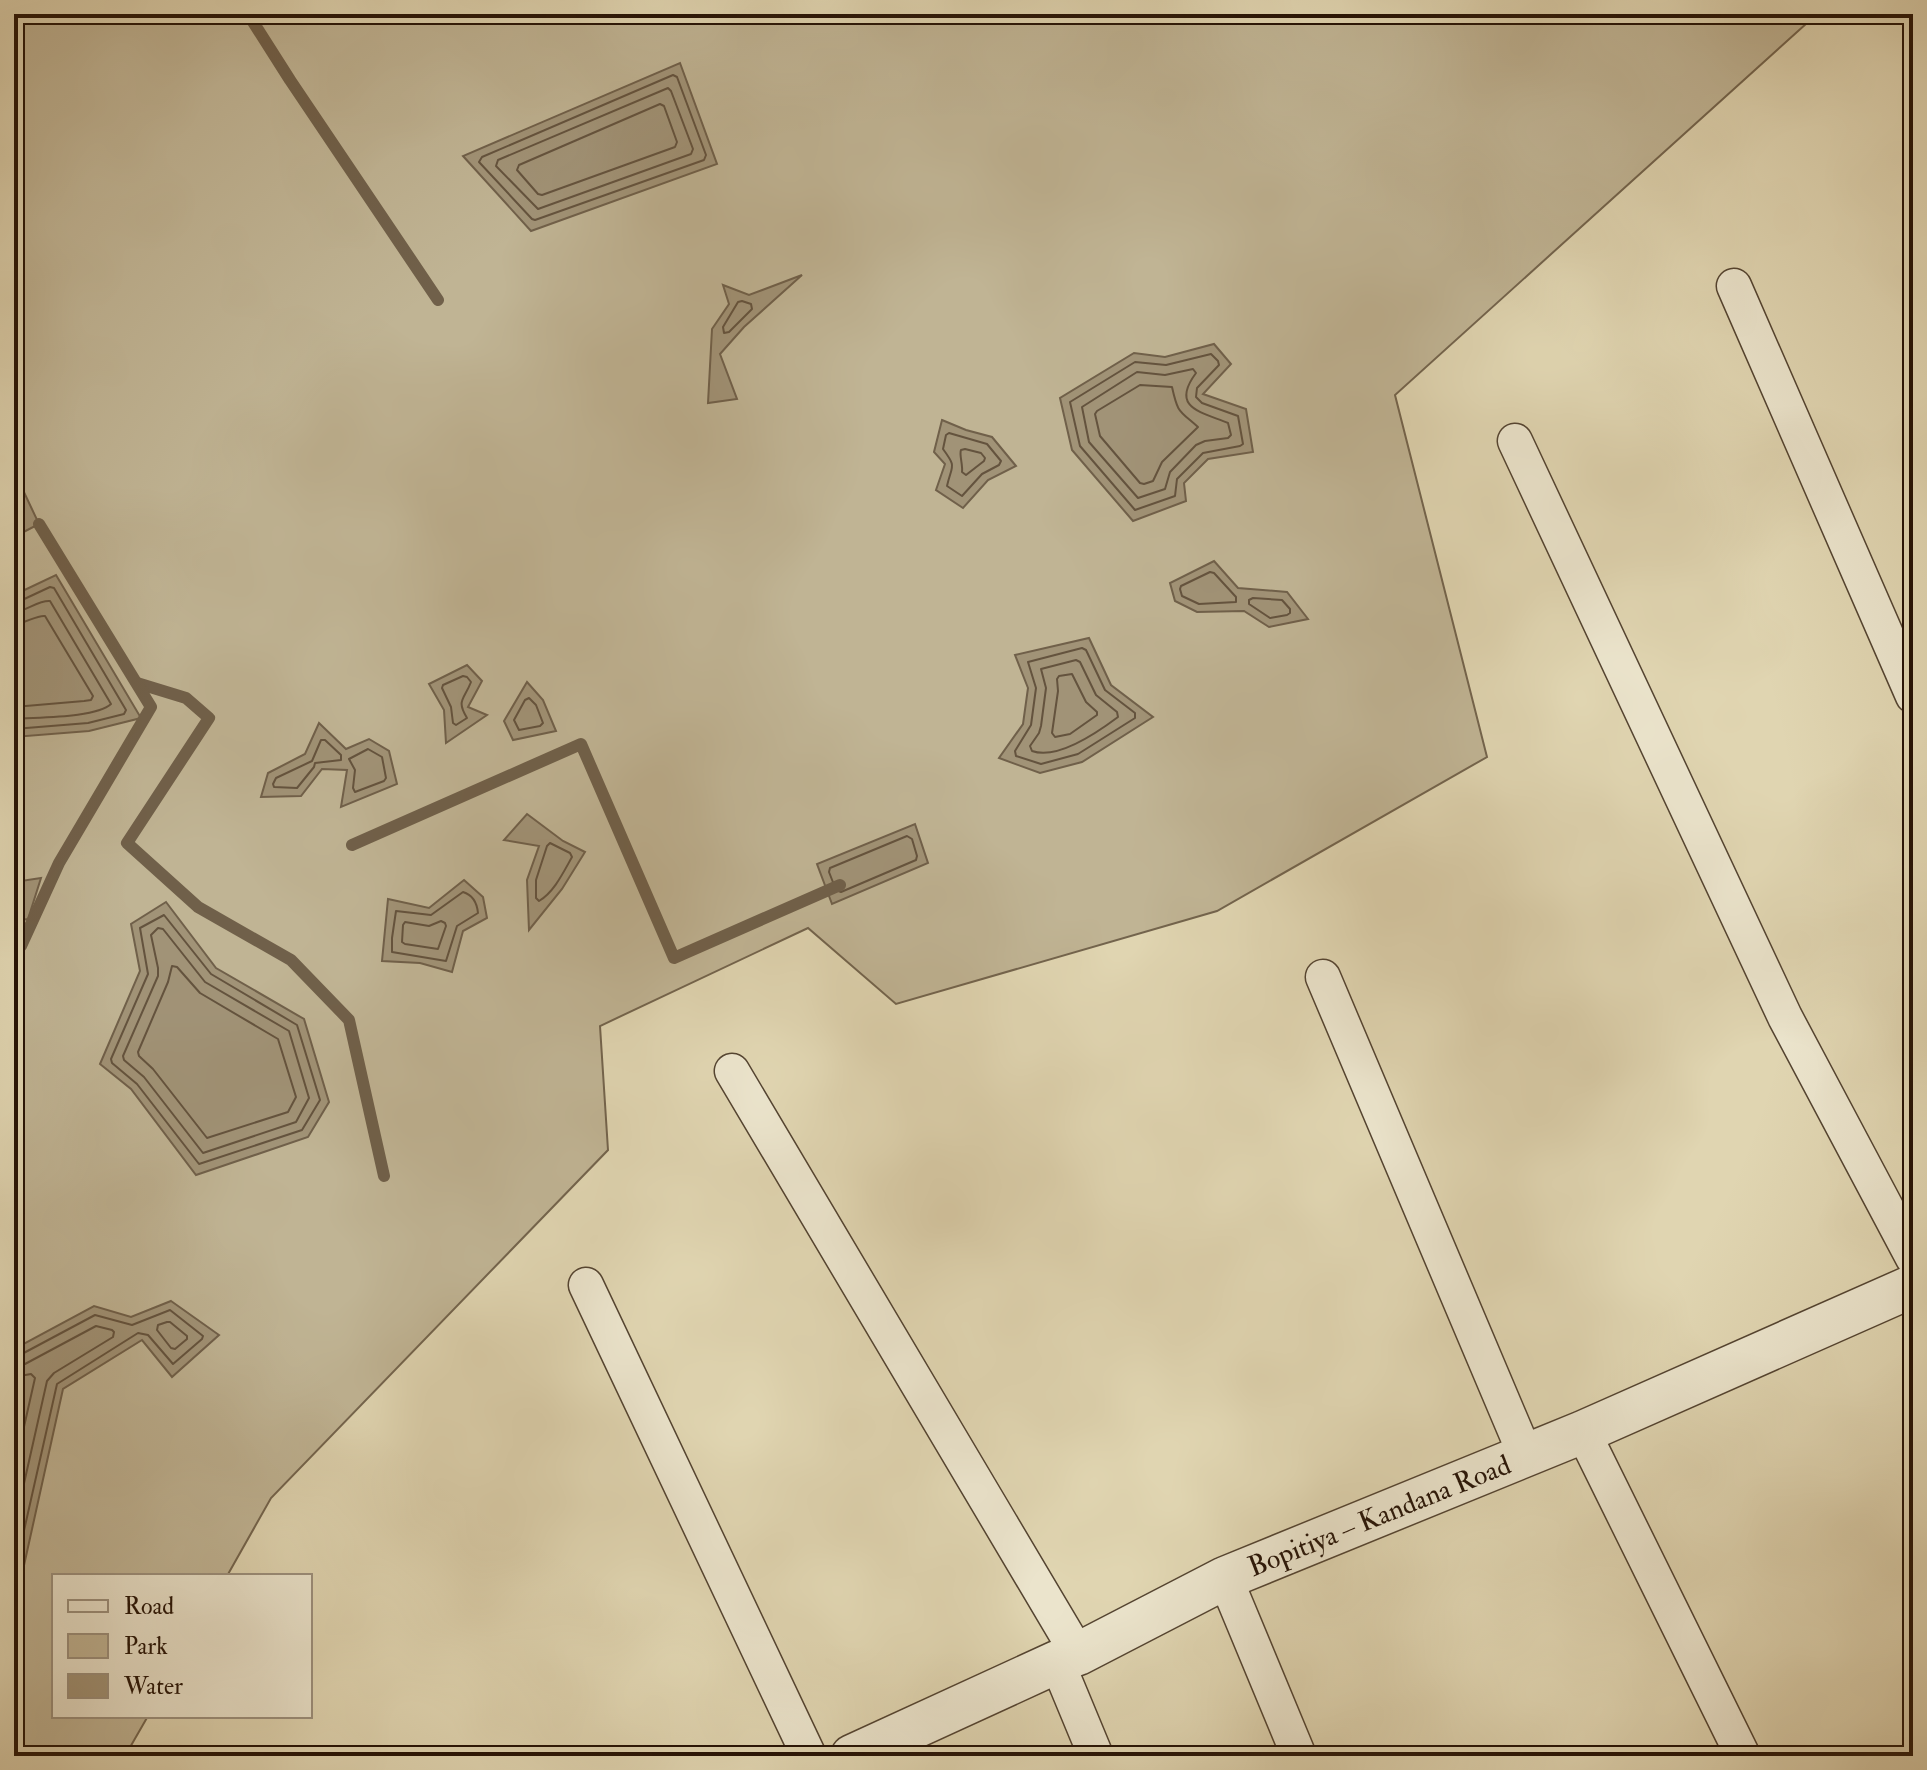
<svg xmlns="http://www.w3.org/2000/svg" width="1927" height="1770" viewBox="0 0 1927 1770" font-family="'IM FELL Double Pica',serif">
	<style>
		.green { fill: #c0b494; stroke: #73644d; stroke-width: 2 }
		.water { fill: #a19377; stroke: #70604a; stroke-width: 2 }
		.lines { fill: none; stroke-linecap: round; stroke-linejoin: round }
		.shore { stroke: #64533e; stroke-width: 2 }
		.stream { stroke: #70604a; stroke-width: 12 }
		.minor-casing { stroke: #544431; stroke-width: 37 }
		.tertiary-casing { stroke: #544431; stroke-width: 45 }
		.minor { stroke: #ebe4cc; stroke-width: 34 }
		.tertiary { stroke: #ebe4cc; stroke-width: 42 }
		.labels { text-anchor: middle; stroke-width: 6; stroke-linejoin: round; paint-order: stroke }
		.street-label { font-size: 28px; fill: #261306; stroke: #ebe4cc }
	</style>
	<rect width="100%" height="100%" fill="#e0d5b1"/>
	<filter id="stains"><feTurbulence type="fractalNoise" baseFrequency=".0025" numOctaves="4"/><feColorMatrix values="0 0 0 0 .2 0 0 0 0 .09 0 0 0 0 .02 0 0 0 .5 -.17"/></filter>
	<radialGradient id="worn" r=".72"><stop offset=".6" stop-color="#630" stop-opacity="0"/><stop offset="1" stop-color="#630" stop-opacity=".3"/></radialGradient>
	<path class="green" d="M14 14H1817L1395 395 1487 757 1217 911 896 1004 808 928 600 1026 608 1150 271 1498 227 1576H54V1716H148L125 1756H14Z"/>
	<g class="water">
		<path d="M680 63 717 164 531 231 463 156Z"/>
		<path d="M802 275 744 327 720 354 737 399 708 403 712 329 729 304 723 285 749 295Z"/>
		<path d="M1214 344 1231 364 1203 394 1246 409 1253 452 1208 459 1184 483 1186 501 1133 521 1072 450 1060 398 1134 353 1165 357Z"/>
		<path d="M942 420 966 430 992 437 1016 466 988 480 963 508 936 490 945 464 934 452Z"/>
		<path d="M14 471 39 524 14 537Z"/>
		<path d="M1214 561 1238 588 1287 592 1308 619 1269 627 1244 611 1197 612 1175 601 1170 583Z"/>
		<path d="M56 575 141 718 89 731 14 737V595Z"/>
		<path d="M1089 638 1111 685 1153 717 1082 762 1040 773 999 758 1023 724 1028 688 1015 655Z"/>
		<path d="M467 665 482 681 468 707 487 715 446 743 444 710 429 684Z"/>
		<path d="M527 682 543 700 556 731 513 740 504 721Z"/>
		<path d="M319 723 346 749 369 739 389 751 397 784 341 807 347 770 322 769 301 796 261 797 268 773 305 754Z"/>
		<path d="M527 814 563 841 585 852 562 889 529 930 527 880 539 846 504 840Z"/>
		<path d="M915 824 928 863 832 904 817 864Z"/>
		<path d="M41 878 28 919 14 921V882Z"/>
		<path d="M464 880 483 897 487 918 463 931 452 972 420 963 382 961 388 899 429 908Z"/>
		<path d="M166 902 216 968 304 1019 329 1102 308 1137 196 1175 131 1089 100 1064 140 971 131 924Z"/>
		<path d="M171 1301 219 1335 172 1377 142 1340 63 1389 17 1597 14 1598V1349L94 1306 131 1317Z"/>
	</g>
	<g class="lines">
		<g class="shore">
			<path d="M673 75 677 77 706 155 704 160 535 220 532 219 479 162 482 157Z"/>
			<path d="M668 88 671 91 693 149 691 154 538 209 496 166 498 160Z"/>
			<path d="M660 104 664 106 677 142 675 147 542 195 538 194 517 170 519 165Z"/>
			<path d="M742 301 751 304 752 309 729 332 724 333 723 327 738 302Z"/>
			<path d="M1211 354 1218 361 1219 365 1197 388 1196 397 1202 403 1238 416 1243 444 1240 446 1203 453 1177 479 1175 496 1135 510 1080 446 1070 402 1135 362 1166 365Z"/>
			<path d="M1193 369 1196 373C1170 408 1201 412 1228 423L1231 435 1228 438 1205 441 1196 445 1170 472 1165 489 1138 498 1089 442 1082 407 1137 372 1165 375Z"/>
			<path d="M1140 385 1172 387C1178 414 1179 410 1198 427L1162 462 1153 481 1144 484 1140 483 1100 436 1095 414 1097 411Z"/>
			<path d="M949 433 987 444 1001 461 999 465 982 474 962 496 947 486C952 464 957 468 943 449L946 435Z"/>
			<path d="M965 449 981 453 985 458 984 461 966 475 962 472C963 465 959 454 961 450Z"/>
			<path d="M1210 572 1214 573 1236 597V602L1199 604 1182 596 1180 589 1181 586Z"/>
			<path d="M1253 598 1282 600 1290 609V613L1287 615 1270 618 1249 604V600Z"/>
			<path d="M14 602 20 601 50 587 54 588 126 710 124 714 88 723 14 729"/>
			<path d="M14 612C27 611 38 600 50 601L111 704C96 718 37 717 14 719"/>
			<path d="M14 624C25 624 36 615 45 616L93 696 91 700 84 701 14 707"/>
			<path d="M1082 648 1086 650 1105 690 1135 713V718L1078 754 1041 764 1016 756 1015 751 1031 725 1036 688 1028 662Z"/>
			<path d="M1076 660 1080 662 1096 695 1117 712 1118 717C1098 732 1057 760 1032 751L1030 746 1039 733 1041 726 1046 688 1041 669Z"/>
			<path d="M1072 674 1086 702 1097 712V715L1070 734 1055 737 1052 733 1058 691 1057 679 1059 676Z"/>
			<path d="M463 676 467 677 471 682C464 700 456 700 467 718L456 725 453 723 451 707 442 688 443 685Z"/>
			<path d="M529 698 536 705 543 723 540 726 519 730 514 720 525 700Z"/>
			<path d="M321 740H325L341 755V760L315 763 314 767 297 788 274 787 273 784 276 778 312 761Z"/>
			<path d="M368 749 382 757 386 778 384 781 355 792 353 788 355 770 349 759Z"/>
			<path d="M907 836 912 839 917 856 916 860 841 892 836 890 829 872 830 868Z"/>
			<path d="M550 843 570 853 572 857C563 873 554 892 539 901L536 898V880L547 846Z"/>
			<path d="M463 892C473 895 477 903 478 913L457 926 446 961 392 952V938L396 911 431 915Z"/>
			<path d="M164 915 211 974 297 1025 320 1100 302 1130 199 1164 137 1084 112 1063 111 1059 148 974 140 928Z"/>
			<path d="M441 921 445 923 446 926 438 949 405 944 402 942 403 925 405 922 429 926Z"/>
			<path d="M158 928 163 929 205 982 289 1031 309 1098 296 1122 203 1153 144 1077 124 1060 123 1056 158 976V968L151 935Z"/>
			<path d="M172 966 177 967 200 993 278 1039 296 1097 288 1112 207 1138 153 1069 139 1056 138 1052 168 982Z"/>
			<path d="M167 1322H170L187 1336V1339L175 1349 171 1348 157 1330 158 1325Z"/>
			<path d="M14 1355H20L95 1315 132 1325 170 1310 203 1336 202 1339 173 1364 148 1335 138 1333 57 1384 14 1575"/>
			<path d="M14 1365 25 1364 96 1326 112 1330 114 1332 113 1337 54 1373 47 1381 14 1528"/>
			<path d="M14 1377 31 1374 35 1378 14 1471"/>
		</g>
		<g class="stream">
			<path d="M248 14 290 80 438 300"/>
			<path d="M137 683 186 698 209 718 127 843 198 907 291 960 349 1020 384 1176"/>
			<path d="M352 845 581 744 674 958 840 885"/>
			<path d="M14 952 21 946 59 863 151 707 39 524"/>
		</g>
		<g class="minor-casing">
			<g id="minor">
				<path d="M1734 286 1913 696"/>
				<path d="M1515 441 1785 1017 1913 1258"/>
				<path d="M1323 977 1525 1454"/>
				<path d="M732 1071 1078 1654"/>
				<path d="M586 1285 809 1756"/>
				<path d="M1583 1432 1743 1756"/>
				<path d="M1225 1578 1299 1756"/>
				<path d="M1057 1662 1096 1756"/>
			</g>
		</g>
		<g class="tertiary-casing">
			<path id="tertiary" d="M852 1756 1057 1662 1078 1654 1225 1578 1583 1432 1913 1286"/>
		</g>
		<use href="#minor" class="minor"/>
		<use href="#tertiary" class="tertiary"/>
	</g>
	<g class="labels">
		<g class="street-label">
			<text transform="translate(1379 1515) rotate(-22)" y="10">Bopitiya – Kandana Road</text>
		</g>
	</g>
	<rect width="1927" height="1770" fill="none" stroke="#e0d5b1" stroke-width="48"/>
	<rect x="16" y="16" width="1895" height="1738" fill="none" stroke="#261306" stroke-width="4"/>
	<rect x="24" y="24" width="1879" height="1722" fill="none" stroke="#261306" stroke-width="2"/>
	<rect x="52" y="1574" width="260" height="144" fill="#ebe4cc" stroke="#9c907d" stroke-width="2"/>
	<rect x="68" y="1600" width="40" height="12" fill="#ebe4cc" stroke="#9c907d" stroke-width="2"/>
	<text x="124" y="1614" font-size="24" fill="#261306">Road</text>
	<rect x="68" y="1634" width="40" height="24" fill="#c0b494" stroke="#9c907d" stroke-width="2"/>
	<text x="124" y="1654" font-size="24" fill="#261306">Park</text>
	<rect x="68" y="1674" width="40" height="24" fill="#a19377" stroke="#9c907d" stroke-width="2"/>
	<text x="124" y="1694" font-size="24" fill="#261306">Water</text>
	<rect width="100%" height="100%" filter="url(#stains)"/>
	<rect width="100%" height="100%" fill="url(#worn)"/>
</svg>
